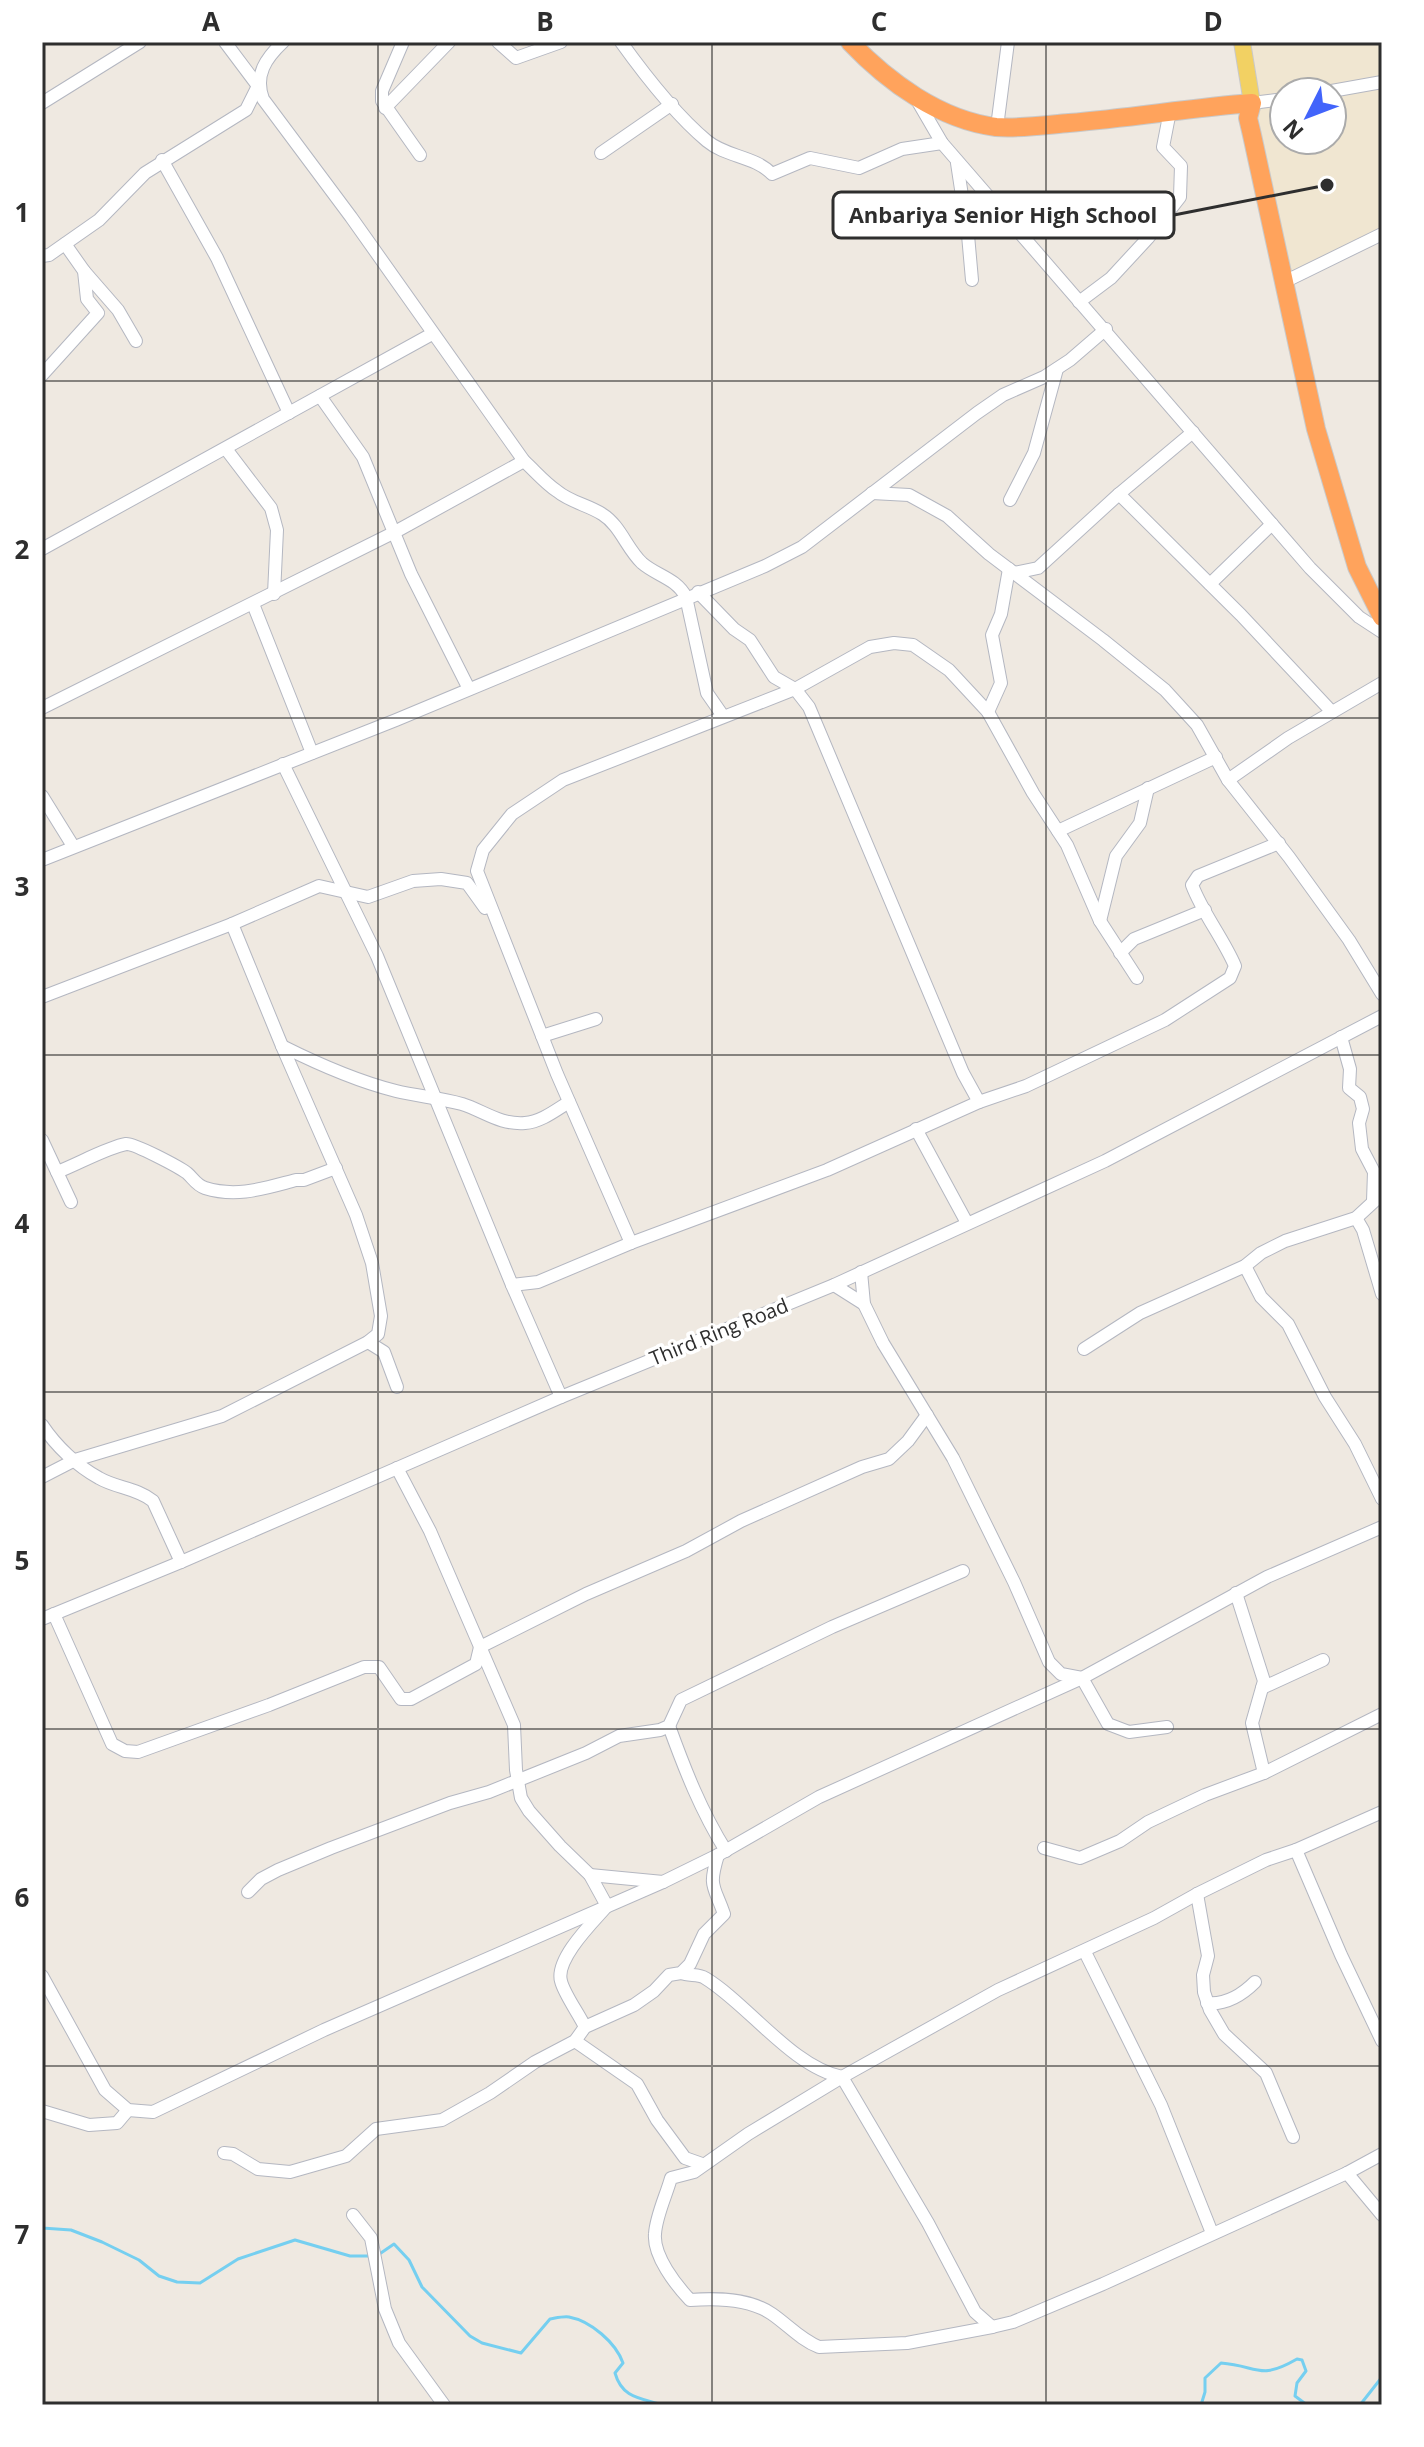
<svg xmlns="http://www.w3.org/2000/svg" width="1424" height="2447" viewBox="0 0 1424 2447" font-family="'Open Sans',sans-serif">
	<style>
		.education { fill: #f0e6d1; fill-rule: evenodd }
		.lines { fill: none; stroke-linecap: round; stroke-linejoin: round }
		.stream { stroke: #75cff0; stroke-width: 3 }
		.minor-casing { stroke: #b4b7c1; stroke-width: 14 }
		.major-casing { stroke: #c9c9c9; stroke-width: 18 }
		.highway-casing { stroke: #c9c9c9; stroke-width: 20 }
		.minor { stroke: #fff; stroke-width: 12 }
		.major { stroke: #f2d163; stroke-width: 16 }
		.highway { stroke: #ffa35c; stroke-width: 18 }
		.grid { fill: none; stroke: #2e2e2e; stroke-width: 2; stroke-opacity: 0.55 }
		.labels { text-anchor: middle; stroke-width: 7; stroke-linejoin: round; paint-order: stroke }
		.street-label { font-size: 20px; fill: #2e2e2e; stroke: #fff }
		.leader { fill: none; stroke: #2e2e2e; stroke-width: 3 }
		.callout-dot { fill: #2e2e2e; stroke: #fff; stroke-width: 3 }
		.callout { fill: #fff; stroke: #2e2e2e; stroke-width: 3 }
		.callout-label { font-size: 22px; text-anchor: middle; font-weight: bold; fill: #2e2e2e }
		.neatline { fill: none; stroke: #2e2e2e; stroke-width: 3 }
		.grid-label { font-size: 26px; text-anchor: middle; font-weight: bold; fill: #2e2e2e }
	</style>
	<rect width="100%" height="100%" fill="#efe9e1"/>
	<path class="education" d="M1244 42H1382V231L1289 275ZM1284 92H1332V140H1284Z"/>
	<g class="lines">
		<g class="stream">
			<path d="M42 2228 71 2230 102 2242 139 2260 159 2276 177 2282 200 2283 238 2259 295 2240 350 2256H370"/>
			<path d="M378 2255 394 2244 409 2260 422 2287 470 2336 482 2343 521 2353 550 2319C556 2318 564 2316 569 2317 591 2321 616 2343 623 2363L615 2373C622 2398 640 2398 663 2405"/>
			<path d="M1201 2405 1205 2392V2378L1221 2363C1259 2366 1259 2381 1297 2359L1302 2360 1306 2371 1297 2383 1295 2396 1307 2405"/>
			<path d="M1360 2405 1382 2377"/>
		</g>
		<g class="minor-casing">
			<g id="minor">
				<path d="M283 42C266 58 254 75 263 99L351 217 524 461C535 471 545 483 557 491 570 502 588 505 602 514 620 525 627 549 642 563 657 576 676 578 686 597L707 693 723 716"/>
				<path d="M403 42 382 91V101L420 155"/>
				<path d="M498 42 516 58 561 42"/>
				<path d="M621 42C644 74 677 116 707 141 726 157 755 156 772 174L810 158 859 168 902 149 942 143"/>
				<path d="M1326 92 1382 82"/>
				<path d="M917 100 942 143 1310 568 1359 617 1382 632"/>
				<path d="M42 103 140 42"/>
				<path d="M1252 103 1284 99"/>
				<path d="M385 108 449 42"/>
				<path d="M997 127 1008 42"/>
				<path d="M601 153 672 104"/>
				<path d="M162 160 217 258 289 413"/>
				<path d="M957 163 968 235"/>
				<path d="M42 256 49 255 99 220 145 173 246 110 258 86 225 42"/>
				<path d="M84 271 118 310 136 341"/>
				<path d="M972 280 968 235 980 220 1000 211"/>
				<path d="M1282 283 1382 234"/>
				<path d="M1079 302 1111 278 1148 238 1180 197 1181 166 1163 147 1170 111"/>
				<path d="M42 375 98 313 87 299 84 271 65 244"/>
				<path d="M320 396 363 457 411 574 469 689"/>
				<path d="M226 449 271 508 277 530 274 594"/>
				<path d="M872 493 909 495 947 516 989 554 1103 640 1165 690 1197 725 1228 780 1289 857 1349 940 1382 994"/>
				<path d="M1119 494 1241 615 1332 712"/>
				<path d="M1010 500 1034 453 1057 369"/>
				<path d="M42 549 432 334"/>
				<path d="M1014 573 1038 568 1119 494 1193 432"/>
				<path d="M1210 584 1272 524"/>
				<path d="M698 592 734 629 750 640 774 677 795 689 870 647 894 643 913 645 949 670 988 712 1033 793 1067 845 1100 921 1137 978"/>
				<path d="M253 604 312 753"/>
				<path d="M42 708 395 532 524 461"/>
				<path d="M988 712 1001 683 992 635 1001 614 1009 569"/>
				<path d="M283 764 377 956 512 1285 561 1397"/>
				<path d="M1228 780 1288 738 1382 683"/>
				<path d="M42 796 73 846"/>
				<path d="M1058 831 1216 757"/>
				<path d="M42 860 396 720 765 566 802 547 977 413 1003 395 1044 377 1070 360 1106 329"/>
				<path d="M1100 921 1116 856 1140 823 1148 788"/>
				<path d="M1120 953 1134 939 1205 910"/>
				<path d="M42 997 232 924"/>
				<path d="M542 1036 596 1019"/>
				<path d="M1341 1037 1350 1069 1349 1088 1360 1097 1363 1109 1359 1123 1362 1149 1374 1172 1373 1201"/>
				<path d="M282 1046C318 1064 356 1081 396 1091 417 1096 440 1098 462 1104 484 1111 500 1125 525 1123 541 1122 556 1110 569 1102"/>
				<path d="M916 1129 967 1223"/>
				<path d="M42 1140 71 1202"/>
				<path d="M57 1172C76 1165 108 1147 126 1144 134 1143 179 1167 187 1173 193 1178 196 1185 205 1188 237 1198 265 1188 296 1180H304L336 1168"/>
				<path d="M1356 1218 1363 1230 1382 1294"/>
				<path d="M631 1243 557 1074 477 871 483 850 512 814 563 780 795 689 809 707 963 1073 979 1102"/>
				<path d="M1245 1266 1261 1297 1288 1324 1325 1397 1355 1444 1382 1499"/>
				<path d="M861 1272 864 1304 883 1343 953 1458 1014 1582 1049 1662 1061 1674 1082 1678 1108 1724 1129 1732 1167 1727"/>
				<path d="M512 1285 538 1282 631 1243 827 1170 979 1102 1026 1086 1165 1020 1230 978 1235 966C1223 938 1203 914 1192 885L1198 876 1279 843"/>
				<path d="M834 1285 864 1304"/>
				<path d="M368 1342 384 1352 397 1387"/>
				<path d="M1084 1349 1140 1313 1245 1266 1261 1253 1285 1241 1356 1218 1382 1194"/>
				<path d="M42 1425C56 1446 77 1466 99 1478 116 1488 137 1488 153 1501L181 1562"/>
				<path d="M397 1468 430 1531 514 1725 516 1770 521 1798 529 1811 560 1846 590 1875 607 1906C593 1922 555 1959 561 1981 564 1994 579 2014 585 2027"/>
				<path d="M42 1477 75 1460 222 1416 368 1342 378 1334 381 1316 372 1263 356 1215 282 1046 232 924 319 886 368 897 413 881 441 879 467 883 485 908"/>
				<path d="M1236 1593 1264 1681 1252 1723 1264 1773"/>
				<path d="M54 1614 112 1744 125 1751 138 1752 269 1705 364 1667H379L401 1699H411L476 1664 480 1647 586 1594 686 1551 741 1521 862 1467 889 1459 908 1441 927 1415"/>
				<path d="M42 1619 181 1562 561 1397 834 1285 1105 1161 1382 1016"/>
				<path d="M1262 1688 1323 1660"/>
				<path d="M669 1726C685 1770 701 1811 726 1851"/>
				<path d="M1044 1848 1080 1858 1120 1841 1148 1822 1205 1795 1264 1773 1382 1714"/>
				<path d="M1296 1850 1341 1955 1382 2041"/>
				<path d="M590 1875 663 1882"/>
				<path d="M248 1892 261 1879 278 1870 331 1848 450 1803 489 1792 586 1753 619 1736 660 1730 669 1726 681 1700 832 1627 963 1571"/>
				<path d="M1197 1894 1208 1956 1203 1975 1204 1992 1210 2010 1224 2034 1266 2073 1293 2137"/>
				<path d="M1085 1952 1161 2105 1212 2233"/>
				<path d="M681 1973C689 1976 699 1974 705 1978 748 2004 792 2067 842 2077L928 2223 975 2312 992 2327 1013 2322 1103 2284 1347 2173 1382 2154"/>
				<path d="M42 1976 105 2090 128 2110 153 2112 324 2030 663 1882 718 1855 819 1797 1082 1678 1267 1577 1382 1527"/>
				<path d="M1207 2003C1227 2005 1242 1995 1255 1982"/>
				<path d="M575 2041 637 2084 657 2120 685 2158 702 2164"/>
				<path d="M42 2111 89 2125 117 2123 128 2110"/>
				<path d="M224 2153 233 2154 258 2169 290 2172 346 2156 376 2129 442 2120 490 2093 535 2062 575 2041 585 2027 634 2005 654 1991 669 1975 681 1973 690 1964 704 1934 724 1914C714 1885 708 1888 718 1855"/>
				<path d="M1347 2173 1382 2215"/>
				<path d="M353 2215 371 2238 385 2309 399 2343 444 2405"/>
				<path d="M992 2327 907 2343 819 2347C801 2340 788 2325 772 2314 749 2298 716 2298 690 2300 676 2285 653 2256 655 2234 656 2216 666 2196 671 2178L694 2172 748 2134 842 2077 998 1990 1154 1918 1197 1894 1266 1860 1296 1850 1382 1812"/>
			</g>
		</g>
		<g class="major-casing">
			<path id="major" d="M1242 42 1252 103"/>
		</g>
		<g class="highway-casing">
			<path id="highway" d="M850 42C888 82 940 120 996 127 1019 129 1046 125 1069 123 1130 118 1190 108 1252 103L1248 118 1252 135 1316 429 1357 567 1382 617"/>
		</g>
		<use href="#minor" class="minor"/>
		<use href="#major" class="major"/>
		<use href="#highway" class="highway"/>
	</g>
	<path class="grid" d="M378 42V2405M712 42V2405M1046 42V2405M42 381H1382M42 718H1382M42 1055H1382M42 1392H1382M42 1729H1382M42 2066H1382"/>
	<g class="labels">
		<g class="street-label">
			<text transform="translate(719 1332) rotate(-22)" y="7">Third Ring Road</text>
		</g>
	</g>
	<path class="leader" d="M1327 185L1174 215"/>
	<circle class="callout-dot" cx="1327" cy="185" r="8"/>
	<rect class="callout" x="833" y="192" width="341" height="46" rx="8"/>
	<g class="callout-label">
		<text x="1003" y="223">Anbariya Senior High School</text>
	</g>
	<rect width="1424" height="2447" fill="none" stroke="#ffffff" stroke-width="88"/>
	<g transform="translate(1308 116) rotate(228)"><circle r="38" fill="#ffffff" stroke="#ababab" stroke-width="2"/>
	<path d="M0-6L14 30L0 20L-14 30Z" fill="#4264fb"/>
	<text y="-12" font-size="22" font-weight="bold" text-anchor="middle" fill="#2e2e2e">N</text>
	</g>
	<rect x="44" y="44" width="1336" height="2359" class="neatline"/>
	<g class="grid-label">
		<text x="211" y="31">A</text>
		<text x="545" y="31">B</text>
		<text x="879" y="31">C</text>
		<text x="1213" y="31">D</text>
		<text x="22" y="222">1</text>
		<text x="22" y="559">2</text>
		<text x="22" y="896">3</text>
		<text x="22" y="1233">4</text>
		<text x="22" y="1570">5</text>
		<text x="22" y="1907">6</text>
		<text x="22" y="2244">7</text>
	</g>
</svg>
